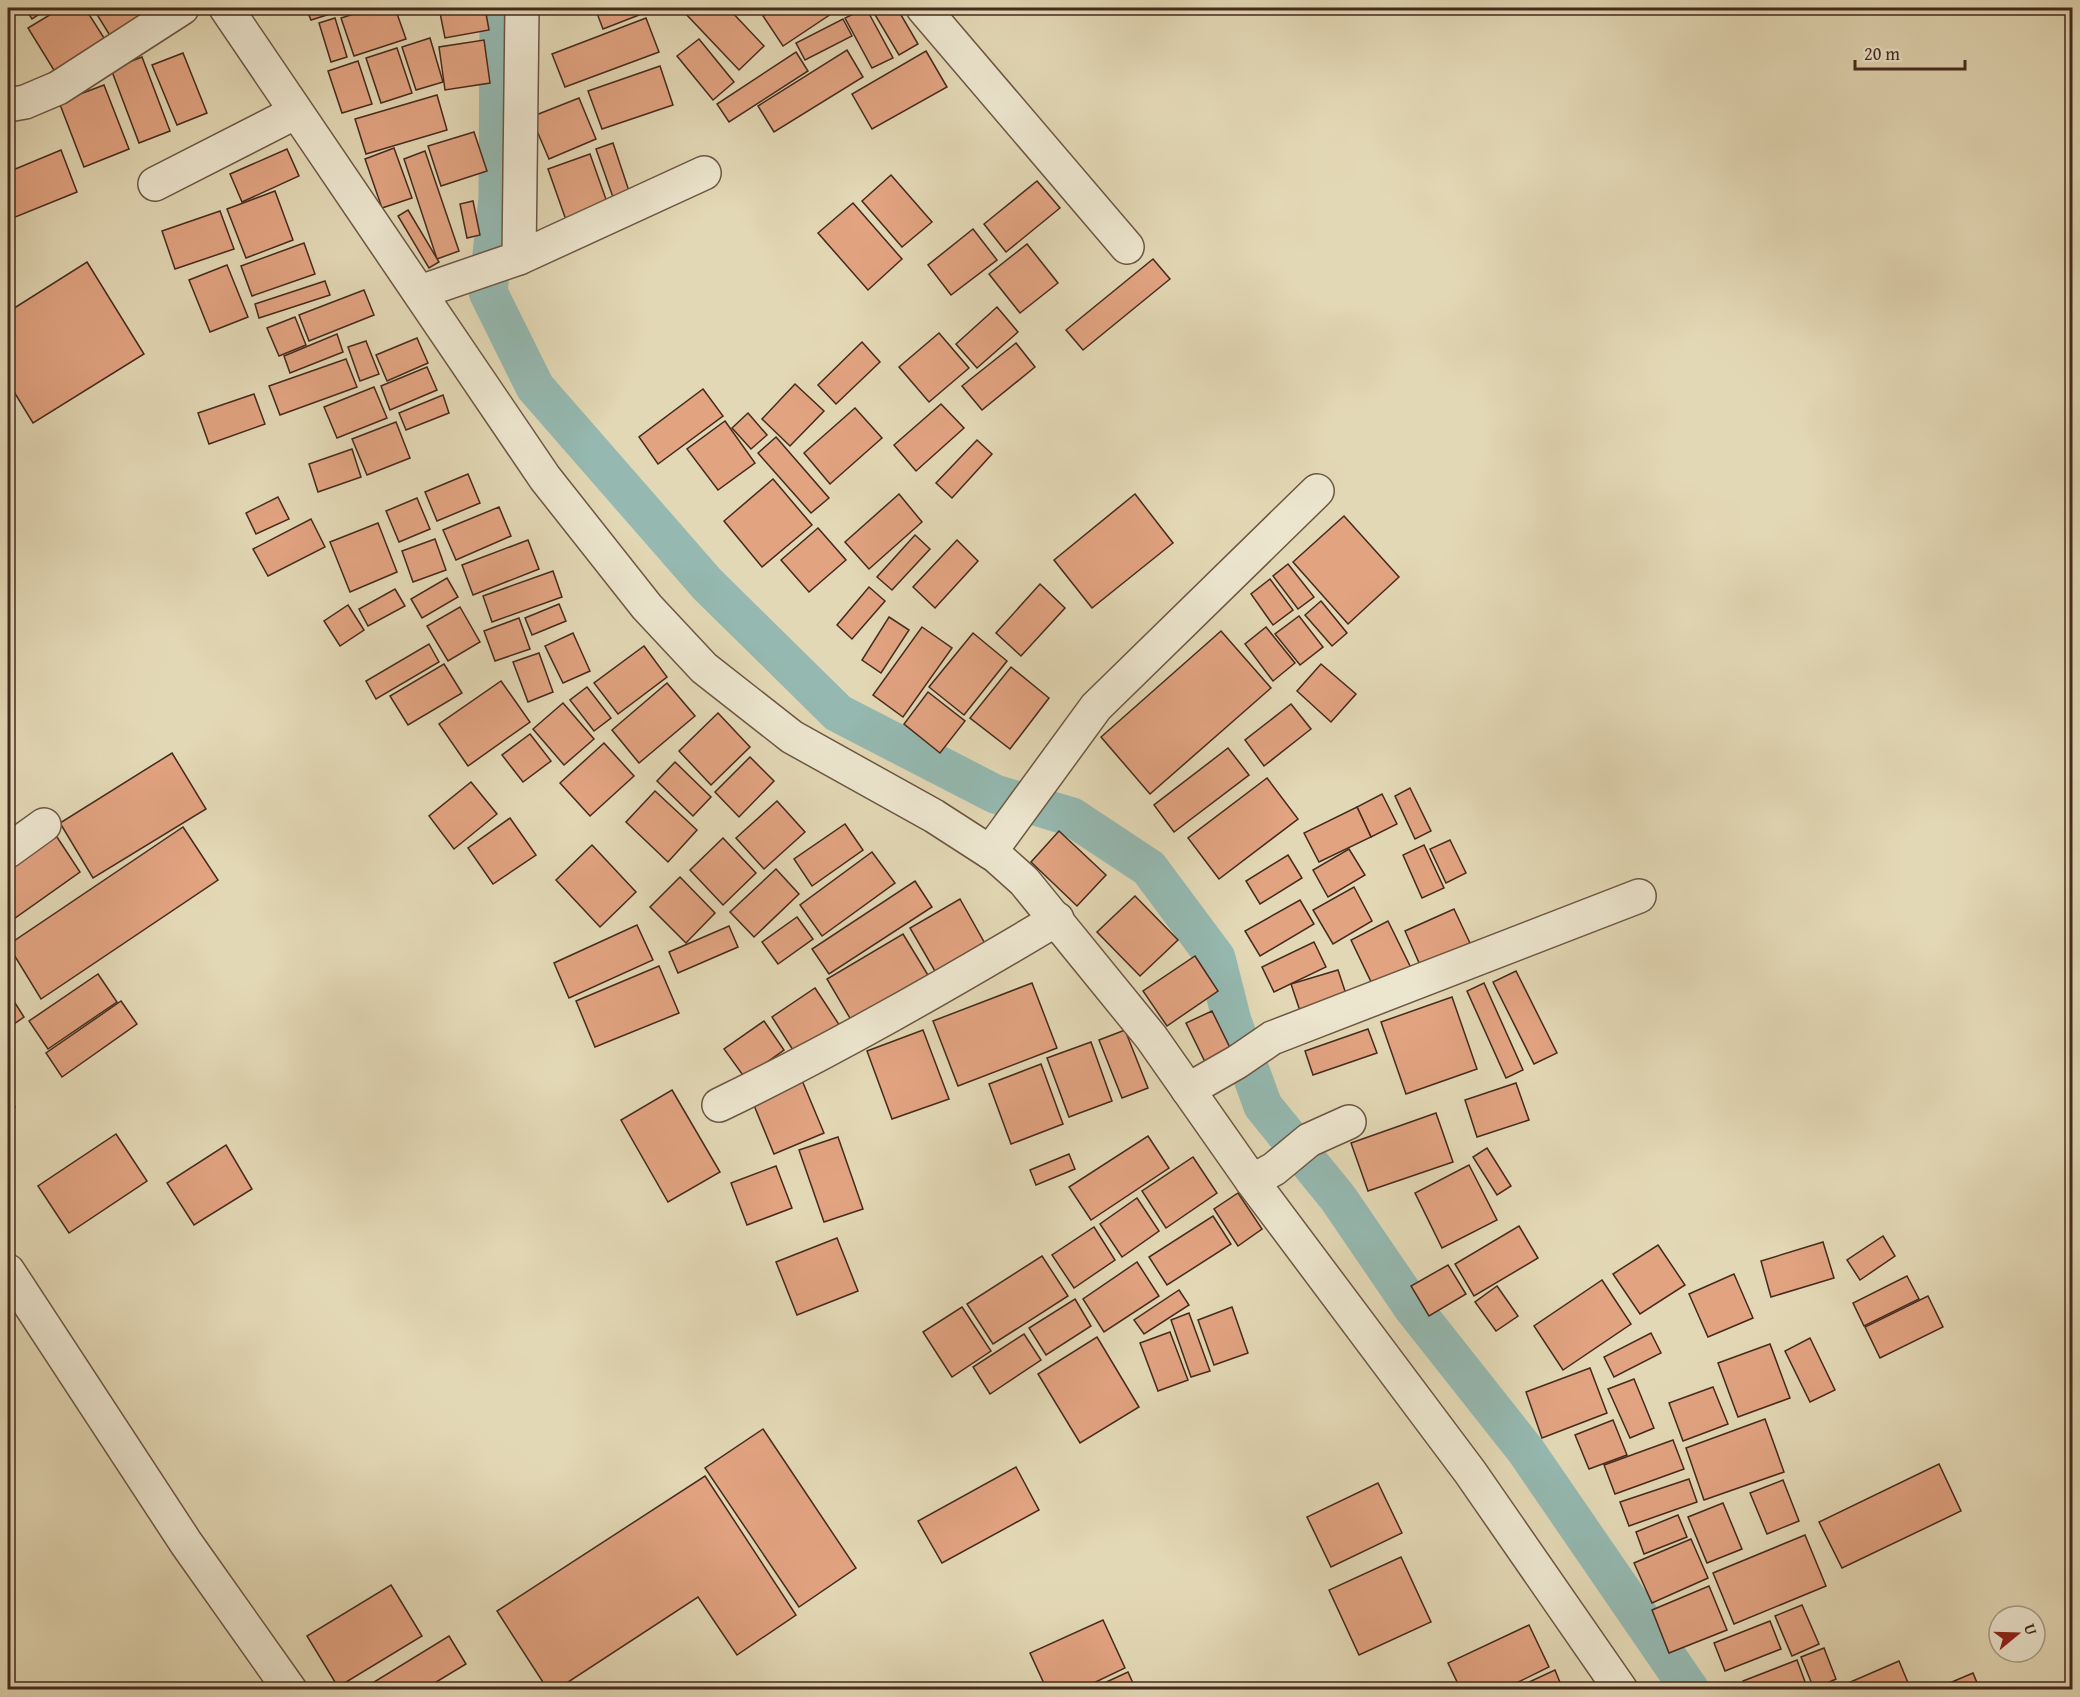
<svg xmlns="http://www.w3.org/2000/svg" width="2080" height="1697" viewBox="0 0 2080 1697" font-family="'Gentium Book Plus',serif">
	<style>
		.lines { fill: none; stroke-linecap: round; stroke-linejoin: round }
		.canal { stroke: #95b9b1; stroke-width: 39 }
		.building { fill: #e2a381; stroke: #452a1d; stroke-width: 1.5 }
		.minor-casing { stroke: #6c5643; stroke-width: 36 }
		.minor { stroke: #ede6cf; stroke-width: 33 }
	</style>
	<rect width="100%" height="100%" fill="#e3d8b5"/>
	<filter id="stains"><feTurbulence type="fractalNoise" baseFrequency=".00333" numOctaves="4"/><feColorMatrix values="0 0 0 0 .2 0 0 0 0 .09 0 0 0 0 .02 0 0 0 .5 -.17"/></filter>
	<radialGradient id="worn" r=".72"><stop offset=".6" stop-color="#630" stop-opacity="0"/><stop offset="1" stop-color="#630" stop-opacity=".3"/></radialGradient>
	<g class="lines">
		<path class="canal" d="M499 8 498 198 488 292 535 387 707 584 838 713 995 794 1072 817 1149 868 1216 958 1232 1021 1263 1106 1338 1198 1413 1308 1526 1451 1690 1690"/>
	</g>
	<g class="building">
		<path d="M25 8H49L32 19Z"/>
		<path d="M61 8H85L111 49 60 80 28 28Z"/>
		<path d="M93 8H138L149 27 117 47Z"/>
		<path d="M306 8H349L311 20Z"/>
		<path d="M373 8H395L406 39 354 56 341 18Z"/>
		<path d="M439 8H485L489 30 445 38Z"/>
		<path d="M595 8H636L639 15 603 29Z"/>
		<path d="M689 8H728L764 46 739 70 684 12Z"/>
		<path d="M775 8H840L783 46 763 16Z"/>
		<path d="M866 8 893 58 872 68 845 18Z"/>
		<path d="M871 8H897L918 44 899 55Z"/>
		<path d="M335 18 347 57 331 62 319 23Z"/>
		<path d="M646 18 659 52 565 87 552 54Z"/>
		<path d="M843 19 852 36 805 60 796 43Z"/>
		<path d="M430 38 443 82 416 90 402 47Z"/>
		<path d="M699 39 734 82 713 100 677 56Z"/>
		<path d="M484 40 490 83 445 90 439 47Z"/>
		<path d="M397 48 412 93 381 103 366 58Z"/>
		<path d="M847 50 863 77 774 132 758 106Z"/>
		<path d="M926 51 947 87 872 129 852 94Z"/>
		<path d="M796 52 808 71 729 122 717 104Z"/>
		<path d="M183 53 207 113 177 125 152 65Z"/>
		<path d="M142 57 170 131 139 143 111 69Z"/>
		<path d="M358 61 372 104 342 113 328 71Z"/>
		<path d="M660 66 673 105 602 129 588 91Z"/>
		<path d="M104 85 129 149 84 167 59 102Z"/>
		<path d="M437 95 447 130 366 154 355 119Z"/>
		<path d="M579 98 596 139 549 159 531 117Z"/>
		<path d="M474 132 487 171 441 186 428 146Z"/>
		<path d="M613 143 630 194 614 200 596 149Z"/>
		<path d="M394 148 412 198 382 208 365 159Z"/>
		<path d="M287 149 299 176 242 202 230 174Z"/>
		<path d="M61 150 77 192 8 220V172Z"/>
		<path d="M425 151 459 251 437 259 404 159Z"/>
		<path d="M590 154 608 205 566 220 548 169Z"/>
		<path d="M891 175 932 222 902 247 862 201Z"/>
		<path d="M1037 181 1060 208 1006 252 984 224Z"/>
		<path d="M275 191 293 240 246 258 227 209Z"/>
		<path d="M473 201 480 235 467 238 460 204Z"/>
		<path d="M853 203 902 259 868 290 818 233Z"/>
		<path d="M408 210 439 262 429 268 398 216Z"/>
		<path d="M220 211 234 249 175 269 162 231Z"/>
		<path d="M973 229 997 260 951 295 928 265Z"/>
		<path d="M304 243 315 274 252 296 241 266Z"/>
		<path d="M1027 244 1058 283 1020 313 989 274Z"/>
		<path d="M1153 259 1170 279 1083 350 1066 330Z"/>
		<path d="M87 262 144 354 33 423 8 382V312Z"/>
		<path d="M227 265 248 317 210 332 189 280Z"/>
		<path d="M325 281 330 295 259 318 255 304Z"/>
		<path d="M364 290 374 315 309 341 299 315Z"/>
		<path d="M997 307 1018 332 977 368 956 344Z"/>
		<path d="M295 317 306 345 279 356 267 328Z"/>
		<path d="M939 333 969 368 929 402 899 367Z"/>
		<path d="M337 334 343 352 290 373 284 356Z"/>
		<path d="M417 338 428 363 387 381 376 355Z"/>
		<path d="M366 341 379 374 360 381 348 347Z"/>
		<path d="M862 342 880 362 836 404 818 385Z"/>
		<path d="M1016 343 1035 367 982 410 962 386Z"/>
		<path d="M346 359 357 387 280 415 269 386Z"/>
		<path d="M427 367 437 390 390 410 381 386Z"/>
		<path d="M795 384 824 411 790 446 762 419Z"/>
		<path d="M374 387 387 418 337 438 324 407Z"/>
		<path d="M703 389 723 416 658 464 639 437Z"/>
		<path d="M254 394 265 424 209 444 198 413Z"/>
		<path d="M443 395 449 413 406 430 399 413Z"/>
		<path d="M941 404 964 428 916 471 894 445Z"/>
		<path d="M855 408 882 438 830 484 804 453Z"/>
		<path d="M748 413 767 435 751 449 732 428Z"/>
		<path d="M725 421 755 463 718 490 687 449Z"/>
		<path d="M396 422 410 458 367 475 352 439Z"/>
		<path d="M776 437 829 498 811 513 758 453Z"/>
		<path d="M977 440 992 454 952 498 936 483Z"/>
		<path d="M352 449 361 477 318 492 309 464Z"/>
		<path d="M468 474 480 503 437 521 425 492Z"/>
		<path d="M773 479 812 525 762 567 724 521Z"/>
		<path d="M899 494 922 522 869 569 845 542Z"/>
		<path d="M1135 494 1173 543 1092 608 1054 560Z"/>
		<path d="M278 497 289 519 256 534 246 513Z"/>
		<path d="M417 498 430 529 399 542 386 511Z"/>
		<path d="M499 507 511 536 456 560 443 530Z"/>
		<path d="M1344 516 1399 577 1348 624 1293 562Z"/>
		<path d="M311 519 325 547 268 576 253 549Z"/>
		<path d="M378 523 397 572 350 592 330 542Z"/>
		<path d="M818 528 846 560 809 592 781 560Z"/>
		<path d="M915 535 930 549 892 590 877 577Z"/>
		<path d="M435 539 446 570 413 582 402 551Z"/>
		<path d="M528 540 539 569 473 595 462 565Z"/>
		<path d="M957 540 978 561 935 608 913 587Z"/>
		<path d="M1288 564 1314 597 1298 609 1273 576Z"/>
		<path d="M553 571 562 597 492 622 483 596Z"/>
		<path d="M447 578 458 597 422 618 411 599Z"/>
		<path d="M1270 579 1293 610 1273 625 1251 594Z"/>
		<path d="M1040 584 1065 608 1021 656 996 633Z"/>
		<path d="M869 587 885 601 852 639 837 625Z"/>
		<path d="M395 589 405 606 368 626 359 609Z"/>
		<path d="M1321 601 1347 633 1332 646 1305 615Z"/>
		<path d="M559 604 566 621 532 635 525 618Z"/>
		<path d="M348 605 364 630 340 646 324 621Z"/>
		<path d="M460 607 480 642 448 661 427 626Z"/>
		<path d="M1299 616 1323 647 1300 665 1275 634Z"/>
		<path d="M889 617 909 630 881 673 862 660Z"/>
		<path d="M519 618 530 649 495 661 484 631Z"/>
		<path d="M922 627 952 648 903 717 873 695Z"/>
		<path d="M1266 627 1295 663 1273 681 1245 644Z"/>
		<path d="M1221 631 1271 688 1150 794 1101 737Z"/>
		<path d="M573 633 590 671 563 683 545 646Z"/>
		<path d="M973 633 1007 661 964 715 929 687Z"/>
		<path d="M429 644 439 662 376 699 366 681Z"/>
		<path d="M644 646 667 677 618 714 594 683Z"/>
		<path d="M539 653 553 692 528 702 513 662Z"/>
		<path d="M444 664 462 693 408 725 390 696Z"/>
		<path d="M1321 664 1356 694 1331 722 1297 691Z"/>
		<path d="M1011 667 1049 698 1010 749 970 718Z"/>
		<path d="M501 681 530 722 468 766 439 724Z"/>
		<path d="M667 683 695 716 639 763 612 730Z"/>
		<path d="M587 687 611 718 594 731 570 700Z"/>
		<path d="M928 692 965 721 940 753 904 724Z"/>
		<path d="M563 703 594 739 564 765 533 729Z"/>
		<path d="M1291 704 1311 729 1264 766 1245 740Z"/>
		<path d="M718 713 750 747 711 785 679 751Z"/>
		<path d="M530 734 551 761 523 782 502 755Z"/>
		<path d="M604 743 634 776 590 816 560 783Z"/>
		<path d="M1228 748 1249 775 1174 832 1154 805Z"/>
		<path d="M172 753 206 809 93 878 60 823Z"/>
		<path d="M750 757 774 781 739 817 715 792Z"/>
		<path d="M675 762 711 797 693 816 657 781Z"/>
		<path d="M1267 778 1298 819 1219 879 1188 838Z"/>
		<path d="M471 782 497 814 454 849 429 816Z"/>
		<path d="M1410 788 1431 831 1415 839 1395 796Z"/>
		<path d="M655 791 697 830 668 862 626 822Z"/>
		<path d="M1382 794 1397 824 1371 837 1357 807Z"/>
		<path d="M777 801 805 832 764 869 736 838Z"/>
		<path d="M1357 807 1371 837 1319 862 1304 833Z"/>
		<path d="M510 818 536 855 493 884 468 848Z"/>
		<path d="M845 824 863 850 812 886 794 859Z"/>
		<path d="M183 827 218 880 41 999 8 945Z"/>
		<path d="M1059 831 1106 875 1077 906 1031 862Z"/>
		<path d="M55 834 80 872 8 923V867Z"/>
		<path d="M723 838 756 873 723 905 690 870Z"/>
		<path d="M1450 840 1466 873 1446 883 1430 849Z"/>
		<path d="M592 845 636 892 600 927 556 880Z"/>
		<path d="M1424 845 1444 888 1422 898 1403 855Z"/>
		<path d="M1349 849 1365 875 1328 897 1313 870Z"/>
		<path d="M872 852 895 883 822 936 800 905Z"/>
		<path d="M1288 855 1302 878 1260 904 1246 881Z"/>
		<path d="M776 869 799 894 754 937 730 912Z"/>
		<path d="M680 877 715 913 686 943 650 907Z"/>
		<path d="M915 881 932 907 829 974 812 949Z"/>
		<path d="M1354 887 1372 921 1333 944 1313 910Z"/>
		<path d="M1135 896 1178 940 1140 976 1097 932Z"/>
		<path d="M960 899 992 956 943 985 910 928Z"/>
		<path d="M1300 900 1314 924 1260 956 1245 931Z"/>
		<path d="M1454 909 1470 943 1420 965 1405 931Z"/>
		<path d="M797 917 813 939 778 964 762 942Z"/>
		<path d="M1388 921 1412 970 1374 988 1351 940Z"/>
		<path d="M637 925 653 960 569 998 554 963Z"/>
		<path d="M729 926 738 947 678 973 669 952Z"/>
		<path d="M903 934 934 985 857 1030 827 979Z"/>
		<path d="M1314 942 1326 967 1274 992 1262 967Z"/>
		<path d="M1195 956 1218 991 1167 1026 1143 991Z"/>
		<path d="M659 966 679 1013 595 1047 576 1001Z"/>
		<path d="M1338 970 1347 997 1300 1011 1291 984Z"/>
		<path d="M1516 971 1557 1053 1534 1064 1493 982Z"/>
		<path d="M98 974 117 1002 48 1049 29 1021Z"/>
		<path d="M1032 983 1057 1048 958 1086 933 1021Z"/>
		<path d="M1484 983 1523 1070 1506 1078 1467 991Z"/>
		<path d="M815 988 842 1029 798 1058 772 1017Z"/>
		<path d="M8 992 24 1017 8 1028Z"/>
		<path d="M1452 997 1477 1069 1406 1094 1381 1022Z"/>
		<path d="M121 1001 137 1024 62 1077 46 1053Z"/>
		<path d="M1212 1011 1236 1060 1210 1072 1186 1023Z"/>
		<path d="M764 1021 784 1050 745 1078 724 1049Z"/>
		<path d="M1368 1029 1377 1053 1313 1075 1305 1051Z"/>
		<path d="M923 1030 949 1099 892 1119 867 1051Z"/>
		<path d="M1125 1030 1148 1088 1122 1098 1099 1040Z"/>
		<path d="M1091 1042 1112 1101 1069 1117 1047 1058Z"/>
		<path d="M1041 1064 1063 1124 1011 1144 989 1084Z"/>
		<path d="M801 1078 824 1133 774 1154 751 1098Z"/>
		<path d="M1516 1083 1529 1120 1477 1137 1465 1100Z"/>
		<path d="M672 1090 720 1172 668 1202 621 1120Z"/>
		<path d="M8 1095 15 1107 8 1112Z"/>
		<path d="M1436 1113 1453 1162 1368 1191 1351 1143Z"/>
		<path d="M116 1134 147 1181 69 1233 38 1186Z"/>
		<path d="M1148 1136 1169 1168 1091 1220 1069 1187Z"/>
		<path d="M838 1137 863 1209 824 1222 799 1150Z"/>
		<path d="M226 1145 252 1189 194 1225 167 1183Z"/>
		<path d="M1487 1148 1511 1186 1497 1195 1473 1157Z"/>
		<path d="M1069 1154 1075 1169 1036 1185 1030 1170Z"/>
		<path d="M1193 1157 1217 1193 1166 1228 1142 1191Z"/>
		<path d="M1469 1165 1497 1220 1442 1248 1415 1193Z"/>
		<path d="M776 1166 792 1208 747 1225 731 1183Z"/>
		<path d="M1238 1193 1262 1229 1238 1246 1214 1209Z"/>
		<path d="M1137 1198 1159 1231 1122 1257 1100 1224Z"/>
		<path d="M1213 1216 1231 1244 1167 1285 1149 1257Z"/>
		<path d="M1519 1226 1538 1258 1474 1296 1455 1264Z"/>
		<path d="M1094 1227 1115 1260 1074 1288 1052 1255Z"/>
		<path d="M1883 1236 1895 1256 1860 1280 1847 1260Z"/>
		<path d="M837 1238 858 1291 797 1315 776 1262Z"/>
		<path d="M1823 1242 1834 1278 1771 1297 1761 1261Z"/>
		<path d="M1658 1245 1685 1285 1640 1314 1613 1274Z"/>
		<path d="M1042 1256 1068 1296 993 1344 967 1304Z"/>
		<path d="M1137 1262 1159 1296 1104 1332 1083 1299Z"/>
		<path d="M1448 1265 1466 1294 1429 1316 1411 1286Z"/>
		<path d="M1734 1274 1753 1318 1708 1337 1689 1294Z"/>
		<path d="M1907 1276 1919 1299 1864 1326 1853 1303Z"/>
		<path d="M1602 1280 1631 1324 1563 1370 1534 1326Z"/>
		<path d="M1497 1286 1518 1316 1496 1331 1475 1302Z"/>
		<path d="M1179 1290 1189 1305 1144 1334 1134 1320Z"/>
		<path d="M1928 1296 1943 1327 1880 1358 1865 1327Z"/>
		<path d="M1075 1299 1091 1326 1046 1355 1029 1328Z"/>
		<path d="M962 1307 991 1351 952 1377 923 1332Z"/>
		<path d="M1232 1307 1248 1353 1214 1365 1198 1320Z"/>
		<path d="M1189 1313 1210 1371 1191 1377 1171 1320Z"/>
		<path d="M1170 1332 1188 1380 1158 1391 1140 1343Z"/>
		<path d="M1651 1333 1661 1353 1614 1377 1604 1357Z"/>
		<path d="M1024 1334 1041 1360 990 1394 973 1367Z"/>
		<path d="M1097 1337 1139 1407 1080 1443 1038 1374Z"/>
		<path d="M1810 1338 1835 1390 1810 1402 1785 1351Z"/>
		<path d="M1770 1344 1790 1398 1738 1417 1718 1363Z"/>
		<path d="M1590 1368 1607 1413 1542 1438 1526 1392Z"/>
		<path d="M1634 1379 1654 1428 1630 1438 1608 1389Z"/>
		<path d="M1713 1387 1728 1424 1683 1441 1669 1403Z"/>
		<path d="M1765 1419 1784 1472 1704 1500 1686 1448Z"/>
		<path d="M1613 1420 1627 1455 1589 1469 1575 1435Z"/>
		<path d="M763 1429 856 1568 799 1607 705 1468Z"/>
		<path d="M1673 1440 1684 1469 1615 1494 1604 1465Z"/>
		<path d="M1939 1464 1961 1511 1842 1568 1819 1522Z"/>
		<path d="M1016 1467 1039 1510 942 1563 918 1521Z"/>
		<path d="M705 1476 796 1615 737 1655 698 1597 556 1690H548L497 1611Z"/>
		<path d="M1689 1479 1697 1502 1629 1526 1620 1502Z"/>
		<path d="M1783 1480 1799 1521 1767 1534 1750 1493Z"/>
		<path d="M1378 1483 1402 1533 1331 1567 1307 1517Z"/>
		<path d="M1723 1503 1742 1549 1707 1563 1688 1517Z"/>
		<path d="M1678 1515 1687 1537 1644 1554 1636 1532Z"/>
		<path d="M1805 1535 1826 1586 1734 1624 1713 1573Z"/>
		<path d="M1691 1539 1708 1578 1652 1603 1634 1563Z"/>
		<path d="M1401 1557 1431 1622 1359 1655 1329 1590Z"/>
		<path d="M391 1585 422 1636 338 1687 307 1636Z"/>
		<path d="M1709 1586 1727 1630 1669 1653 1652 1610Z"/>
		<path d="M1802 1605 1819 1644 1792 1656 1775 1616Z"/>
		<path d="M1103 1620 1125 1668 1079 1690H1047L1030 1653Z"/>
		<path d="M1770 1621 1781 1649 1725 1671 1714 1643Z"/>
		<path d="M1529 1625 1549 1667 1502 1690H1461L1448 1663Z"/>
		<path d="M449 1636 466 1664 423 1690H361Z"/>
		<path d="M1824 1648 1836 1679 1814 1689 1801 1657Z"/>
		<path d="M1797 1660 1808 1690H1746L1743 1681Z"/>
		<path d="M1899 1661 1911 1690H1832Z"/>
		<path d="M1555 1670 1563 1690H1512Z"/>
		<path d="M1128 1672 1136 1690H1089Z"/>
		<path d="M1973 1673 1980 1690H1933Z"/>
	</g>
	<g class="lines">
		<g class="minor-casing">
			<g id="minor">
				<path d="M226 8 545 478 647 607 704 668 792 737 934 816 996 856 1024 881 1151 1037 1252 1181 1470 1472 1621 1690"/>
				<path d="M923 8 1127 247"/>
				<path d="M8 105 25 102 58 88 182 8"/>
				<path d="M155 184 296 112"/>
				<path d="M519 258 704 173"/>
				<path d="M420 292 519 258 522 8"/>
				<path d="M8 851 44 825"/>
				<path d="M990 852 1096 707 1317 491"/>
				<path d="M1188 1090 1237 1062 1272 1038 1639 896"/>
				<path d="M719 1105C835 1049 946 985 1057 919"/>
				<path d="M1252 1181 1274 1169 1309 1140 1349 1122"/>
				<path d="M8 1271 186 1543 290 1690"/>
			</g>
		</g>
		<use href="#minor" class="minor"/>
	</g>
	<rect width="2080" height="1697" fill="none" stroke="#e3d8b5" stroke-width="30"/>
	<rect x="9" y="9" width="2062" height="1679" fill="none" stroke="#452a1d" stroke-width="3"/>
	<rect x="15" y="15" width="2050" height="1667" fill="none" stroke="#452a1d" stroke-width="1.5"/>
	<g transform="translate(2017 1634) rotate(71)"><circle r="28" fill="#ede6cf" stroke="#aa9b88" stroke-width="1.5"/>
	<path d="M0-4.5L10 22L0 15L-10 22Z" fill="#8f2418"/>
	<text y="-9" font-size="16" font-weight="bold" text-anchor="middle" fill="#452a1d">U</text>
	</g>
	<path d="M1855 60v9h110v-9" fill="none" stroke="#452a1d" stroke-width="3"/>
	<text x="1864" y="60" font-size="18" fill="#452a1d" stroke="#ede6cf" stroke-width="4.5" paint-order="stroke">20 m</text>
	<rect width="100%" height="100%" filter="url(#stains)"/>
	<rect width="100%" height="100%" fill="url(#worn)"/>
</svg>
